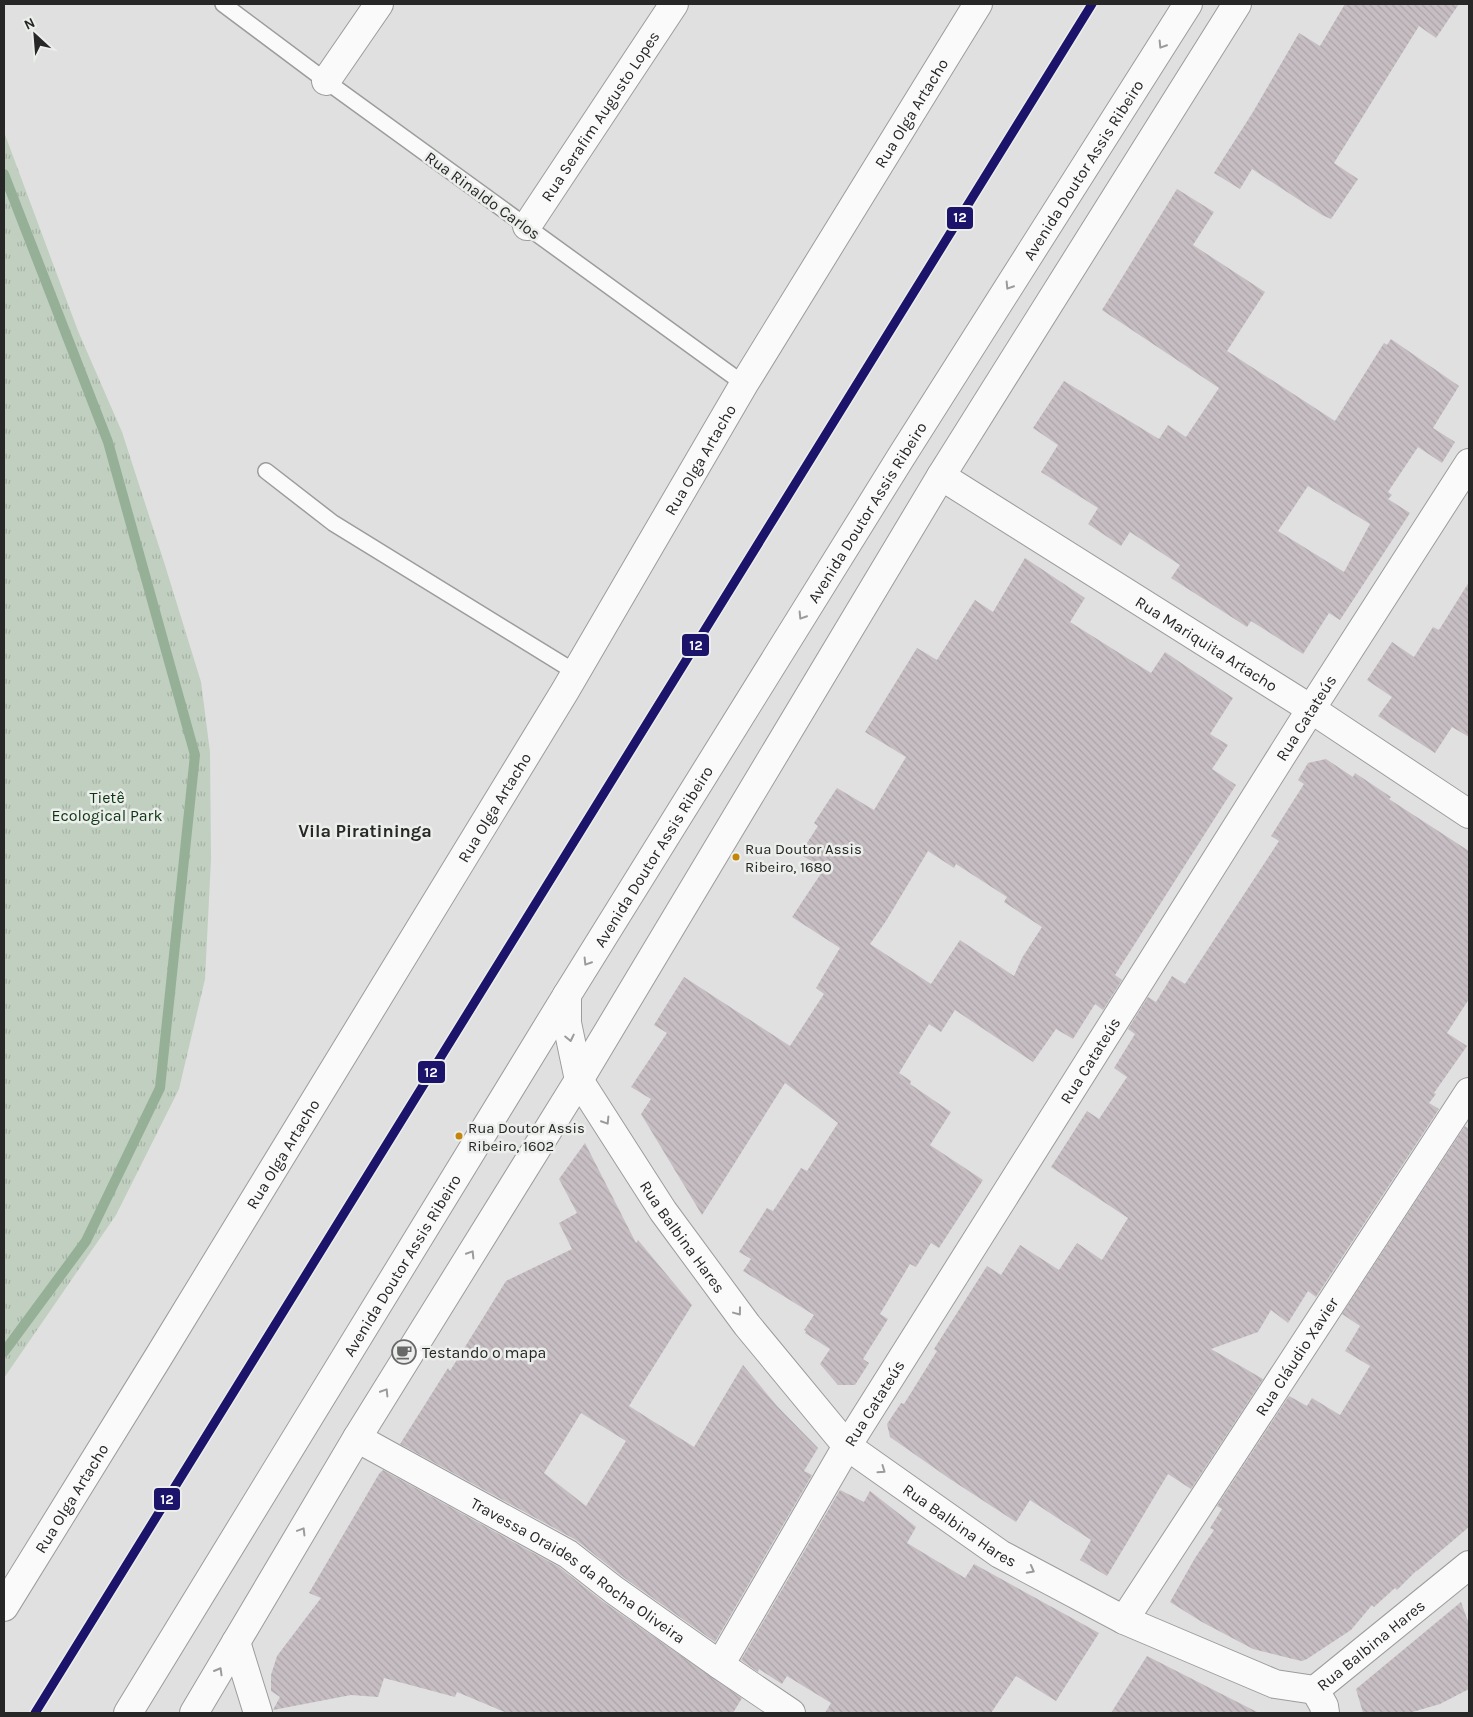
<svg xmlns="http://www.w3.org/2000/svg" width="1473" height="1717" viewBox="0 0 1473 1717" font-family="Karla,sans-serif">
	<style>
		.park { fill: url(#park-tufts) }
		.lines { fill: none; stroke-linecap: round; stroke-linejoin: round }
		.stream { stroke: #95b096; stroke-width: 10 }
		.building { fill: url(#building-back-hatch); fill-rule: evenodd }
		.lane-casing { stroke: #9c9c9c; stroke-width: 18 }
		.street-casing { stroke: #9c9c9c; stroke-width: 30 }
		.primary-casing { stroke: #9c9c9c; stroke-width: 30 }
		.lane { stroke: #fafafa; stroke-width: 15 }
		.street { stroke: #fafafa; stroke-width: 28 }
		.primary { stroke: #fafafa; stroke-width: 28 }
		.rail-1-casing { stroke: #ebeeeb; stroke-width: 12 }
		.rail-1 { stroke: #1c146b; stroke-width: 9 }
		.oneway { stroke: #9b9b9b }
		.bus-dot { fill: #c3860a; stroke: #ebeeeb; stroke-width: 2 }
		.labels { text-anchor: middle; stroke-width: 5; stroke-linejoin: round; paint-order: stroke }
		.bus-label { font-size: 15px; fill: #262726; stroke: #ebeeeb; text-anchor: start }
		.street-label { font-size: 16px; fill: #262726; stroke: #ebeeeb }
		.park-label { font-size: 16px; fill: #0c3612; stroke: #ebeeeb }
		.poi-label { font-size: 16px; fill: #262726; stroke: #ebeeeb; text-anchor: start }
		.neighbourhood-label { font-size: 18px; font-weight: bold; fill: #262726; stroke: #ebeeeb }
		.line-badge { stroke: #ebeeeb; stroke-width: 2 }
		.badge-label { font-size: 14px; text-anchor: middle; font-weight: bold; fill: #fff }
	</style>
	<defs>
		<pattern id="park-tufts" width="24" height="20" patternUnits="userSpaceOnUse" patternTransform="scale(1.25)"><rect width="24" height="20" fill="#c0cfc0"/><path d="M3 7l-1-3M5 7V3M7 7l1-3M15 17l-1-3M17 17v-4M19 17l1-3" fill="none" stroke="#a5b2a5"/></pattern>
		<pattern id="building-back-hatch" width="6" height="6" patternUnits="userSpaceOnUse" patternTransform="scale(1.25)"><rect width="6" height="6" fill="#c7bec3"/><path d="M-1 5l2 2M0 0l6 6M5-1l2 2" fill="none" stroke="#aba3a7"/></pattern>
	</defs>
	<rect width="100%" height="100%" fill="#dfe0df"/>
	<path class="park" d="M4 132 78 331 122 432 164 562 201 682 210 752 211 859 205 979 179 1089 116 1215 4 1378Z"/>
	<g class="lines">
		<path class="stream" d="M4 174 108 442 195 755 160 1088 86 1241 4 1352"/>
	</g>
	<g class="building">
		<path d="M1345 4H1459L1436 38 1419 26 1334 163 1358 179 1331 219 1322 215 1252 169 1240 189 1214 173 1253 112 1299 33 1320 46Z"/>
		<path d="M1177 189 1214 212 1193 245 1265 292 1227 351 1335 421 1384 343 1387 345 1391 339 1459 386 1433 428 1455 442 1442 463 1418 447 1388 492 1392 495 1388 499 1410 513 1340 620 1329 613 1303 654 1251 621 1247 627 1171 578 1180 565 1130 532 1121 546 1088 524 1098 508 1041 472 1058 445 1033 428 1064 381 1159 439 1168 425 1186 437 1219 388 1102 310ZM1308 486 1370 524 1344 572 1278 531Z"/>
		<path d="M1025 558 1085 598 1070 622 1151 673 1165 652 1233 698 1210 734 1228 745 1212 769 1236 785 1115 975 1122 980 1103 1010 1095 1004 1073 1039 1056 1029 1033 1062 955 1010 941 1032 929 1024 899 1073 911 1081 910 1084 951 1112 930 1145 983 1180 939 1248 931 1243 916 1267 910 1264 880 1314 888 1319 863 1359 869 1363 855 1385H838L820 1364 830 1349 805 1333 806 1331 804 1330 814 1315 743 1271 751 1259 739 1252 767 1208 773 1211 801 1168 807 1171 838 1123 785 1083 702 1215 641 1114 651 1099 631 1087 667 1033 654 1025 684 977 790 1046 824 994 816 988 840 948 792 917 824 869 800 854 818 826 814 823 837 788 874 810 906 757 865 732 917 648 937 660 975 600 993 612ZM928 851 954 868 956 864 1007 897 1004 902 1042 927 1022 958 1014 976 960 940 931 984 870 944 886 921Z"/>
		<path d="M1469 582V737L1452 727 1435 753 1378 716 1392 697 1367 680 1392 642 1414 657 1433 627 1439 630Z"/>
		<path d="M1326 759 1353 777 1355 773 1391 797 1389 799 1469 851V999L1447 1033 1467 1046 1434 1093 1436 1094 1429 1103 1439 1109 1316 1297 1308 1291 1288 1323 1271 1310 1258 1332 1211 1349 1263 1379 1191 1489 1168 1474 1107 1576 1080 1560 1091 1540 1030 1500 1016 1522 950 1479 890 1437 887 1424 901 1403 904 1404 937 1351 934 1349 987 1266 1001 1275 1020 1245 1059 1270 1077 1243 1102 1260 1128 1218 1051 1167 1087 1111 1099 1119 1127 1077 1114 1068 1135 1034 1128 1029 1148 997 1156 1002 1172 976 1185 984 1279 841 1271 836 1304 784 1298 780 1308 763Z"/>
		<path d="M1465 1126 1469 1129V1527L1417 1571H1416L1397 1590 1395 1588 1374 1607 1372 1605 1351 1630 1307 1659 1302 1661 1297 1660 1253 1649 1202 1622 1170 1602 1195 1558 1214 1530 1210 1528 1222 1509 1217 1506 1289 1396 1307 1406 1312 1398 1340 1415 1370 1366 1345 1351 1360 1326 1342 1314Z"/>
		<path d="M585 1143 636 1243 638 1240 692 1305 629 1406 694 1447 743 1365 777 1406 818 1448 804 1471 812 1475 715 1642 623 1577 576 1540 400 1444 448 1368 450 1371 506 1281 572 1249 559 1223 577 1213 559 1179ZM581 1413 626 1441 586 1506 544 1473Z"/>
		<path d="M383 1470 559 1567 605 1603 742 1698 733 1713H507L457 1692 455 1697 384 1678 378 1697 351 1695 273 1710 280 1697 271 1691V1675L277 1656 321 1598 309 1593 379 1474Z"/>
		<path d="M840 1490 864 1502 870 1491 916 1527 907 1543 965 1578 974 1564 1099 1633 1056 1701 1016 1676 991 1713H825L831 1703 787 1676 782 1684 759 1669 758 1672 741 1660Z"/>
		<path d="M1461 1602 1469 1624V1689L1440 1704 1409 1713H1363L1356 1689Z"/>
		<path d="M1147 1656 1259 1713H1111Z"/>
	</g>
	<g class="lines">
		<g class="lane-casing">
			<g id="lane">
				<path d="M223 4 326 81 744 384"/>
				<path d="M266 471 333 523 575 672"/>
			</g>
		</g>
		<g class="street-casing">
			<g id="street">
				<path d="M326 81 379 4"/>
				<path id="s1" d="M527 226 674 4"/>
				<path id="s2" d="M941 476 1311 709 1469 814"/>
				<path id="s3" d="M579 1080 663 1211 747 1325 847 1446 1000 1554 1124 1620 1275 1684 1315 1690 1469 1565"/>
				<path id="s4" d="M357 1438 568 1554 614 1590 720 1665 791 1713"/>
				<path id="s5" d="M4 1607 159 1356 565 691 744 384 978 4"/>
				<path id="s6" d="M1124 1620 1469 1092"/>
				<path d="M236 1642 258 1713"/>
				<path id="s7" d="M720 1665 847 1446 1311 709 1469 463"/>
				<path d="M1315 1690 1324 1706 1325 1713"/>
			</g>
		</g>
		<g class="primary-casing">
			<g id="primary">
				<path d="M567 995V1023L579 1080"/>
				<path id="s8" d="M128 1713 567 995 901 457 1188 4"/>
				<path d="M194 1713 357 1438 579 1080 941 476 1237 4"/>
			</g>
		</g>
		<use href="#lane" class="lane"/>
		<use href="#street" class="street"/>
		<use href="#primary" class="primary"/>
		<g class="rail-1-casing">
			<path id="rail-1" d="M35 1713 1092 4"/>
		</g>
		<use href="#rail-1" class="rail-1"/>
	</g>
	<defs><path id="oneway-chevron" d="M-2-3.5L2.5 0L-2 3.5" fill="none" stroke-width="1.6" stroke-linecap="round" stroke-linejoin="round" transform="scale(1.25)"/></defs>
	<g class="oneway">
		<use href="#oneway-chevron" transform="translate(1162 45) rotate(122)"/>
		<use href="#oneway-chevron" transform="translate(1009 286) rotate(122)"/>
		<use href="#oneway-chevron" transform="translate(802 616) rotate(122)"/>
		<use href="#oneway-chevron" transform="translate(587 962) rotate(122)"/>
		<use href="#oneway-chevron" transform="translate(570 1038) rotate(78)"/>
		<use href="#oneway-chevron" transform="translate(606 1121) rotate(58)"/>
		<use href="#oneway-chevron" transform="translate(471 1254) rotate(-58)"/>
		<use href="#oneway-chevron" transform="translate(738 1312) rotate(53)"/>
		<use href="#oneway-chevron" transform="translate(385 1392) rotate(-58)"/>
		<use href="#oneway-chevron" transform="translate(882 1470) rotate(35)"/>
		<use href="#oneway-chevron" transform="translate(302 1531) rotate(-59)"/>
		<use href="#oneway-chevron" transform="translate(1031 1570) rotate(28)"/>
		<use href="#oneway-chevron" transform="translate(219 1671) rotate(-60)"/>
	</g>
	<defs>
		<g id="cafe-ring" transform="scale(1.25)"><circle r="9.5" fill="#ebeeeb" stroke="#676867" stroke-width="1.5"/><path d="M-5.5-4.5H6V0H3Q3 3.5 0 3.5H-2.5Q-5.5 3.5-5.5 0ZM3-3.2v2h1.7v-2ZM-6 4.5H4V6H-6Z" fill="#676867"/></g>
	</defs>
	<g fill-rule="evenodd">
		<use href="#cafe-ring" x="404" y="1352"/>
	</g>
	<g class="bus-dot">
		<circle cx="736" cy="857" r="4.5"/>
		<circle cx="459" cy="1136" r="4.5"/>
	</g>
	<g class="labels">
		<g class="bus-label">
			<text x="745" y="854">Rua Doutor Assis<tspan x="745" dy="18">Ribeiro, 1680</tspan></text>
			<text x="468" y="1133">Rua Doutor Assis<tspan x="468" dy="18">Ribeiro, 1602</tspan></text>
		</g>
		<g class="street-label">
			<text dy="6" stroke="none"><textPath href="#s5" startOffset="1748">Rua Olga Artacho</textPath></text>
			<text dy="6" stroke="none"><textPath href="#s1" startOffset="132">Rua Serafim Augusto Lopes</textPath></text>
			<text dy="6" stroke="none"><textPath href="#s8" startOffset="1815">Avenida Doutor Assis Ribeiro</textPath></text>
			<text transform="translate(483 195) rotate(36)" y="6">Rua Rinaldo Carlos</text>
			<text dy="6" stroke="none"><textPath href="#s5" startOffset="1342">Rua Olga Artacho</textPath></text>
			<text dy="6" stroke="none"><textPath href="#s8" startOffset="1410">Avenida Doutor Assis Ribeiro</textPath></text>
			<text dy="6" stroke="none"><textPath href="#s2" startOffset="314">Rua Mariquita Artacho</textPath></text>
			<text dy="6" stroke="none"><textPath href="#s7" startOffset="1114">Rua Catateús</textPath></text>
			<text dy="6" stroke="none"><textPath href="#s5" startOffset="938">Rua Olga Artacho</textPath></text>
			<text dy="6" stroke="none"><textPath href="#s8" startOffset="1005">Avenida Doutor Assis Ribeiro</textPath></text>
			<text dy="6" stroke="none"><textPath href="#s7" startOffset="709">Rua Catateús</textPath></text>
			<text dy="6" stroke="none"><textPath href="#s5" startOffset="532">Rua Olga Artacho</textPath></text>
			<text dy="6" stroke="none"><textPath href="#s3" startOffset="188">Rua Balbina Hares</textPath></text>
			<text dy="6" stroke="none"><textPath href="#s8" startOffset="525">Avenida Doutor Assis Ribeiro</textPath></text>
			<text dy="6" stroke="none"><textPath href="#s6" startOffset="315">Rua Cláudio Xavier</textPath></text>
			<text dy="6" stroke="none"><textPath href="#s7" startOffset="304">Rua Catateús</textPath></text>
			<text dy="6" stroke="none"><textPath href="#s5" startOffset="128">Rua Olga Artacho</textPath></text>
			<text dy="6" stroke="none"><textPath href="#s3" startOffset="592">Rua Balbina Hares</textPath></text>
			<text dy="6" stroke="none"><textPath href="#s4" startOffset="258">Travessa Oraides da Rocha Oliveira</textPath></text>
			<text dy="6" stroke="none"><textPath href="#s3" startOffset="1058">Rua Balbina Hares</textPath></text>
		</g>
		<g class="park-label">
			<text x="107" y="803">Tietê<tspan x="107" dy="18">Ecological Park</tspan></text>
		</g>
		<g class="poi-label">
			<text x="422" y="1358">Testando o mapa</text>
		</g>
		<g class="neighbourhood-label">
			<text x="365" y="837">Vila Piratininga</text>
		</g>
	</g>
	<g class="line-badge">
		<rect x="946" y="206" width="28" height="24" rx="5" fill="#1c146b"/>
		<rect x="681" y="633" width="29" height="24" rx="5" fill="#1c146b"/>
		<rect x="417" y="1060" width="29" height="24" rx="5" fill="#1c146b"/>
		<rect x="153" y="1487" width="28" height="24" rx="5" fill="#1c146b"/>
	</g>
	<g class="badge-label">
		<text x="960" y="222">12</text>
		<text x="696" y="650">12</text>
		<text x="431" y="1077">12</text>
		<text x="167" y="1504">12</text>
	</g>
	<rect width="1473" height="1717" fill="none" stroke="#262726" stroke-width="10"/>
	<g transform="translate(35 35) rotate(334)" stroke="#ebeeeb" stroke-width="4" paint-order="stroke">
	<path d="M0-4L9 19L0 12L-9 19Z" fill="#262726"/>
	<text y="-8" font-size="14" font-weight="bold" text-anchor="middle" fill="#262726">N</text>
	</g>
</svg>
